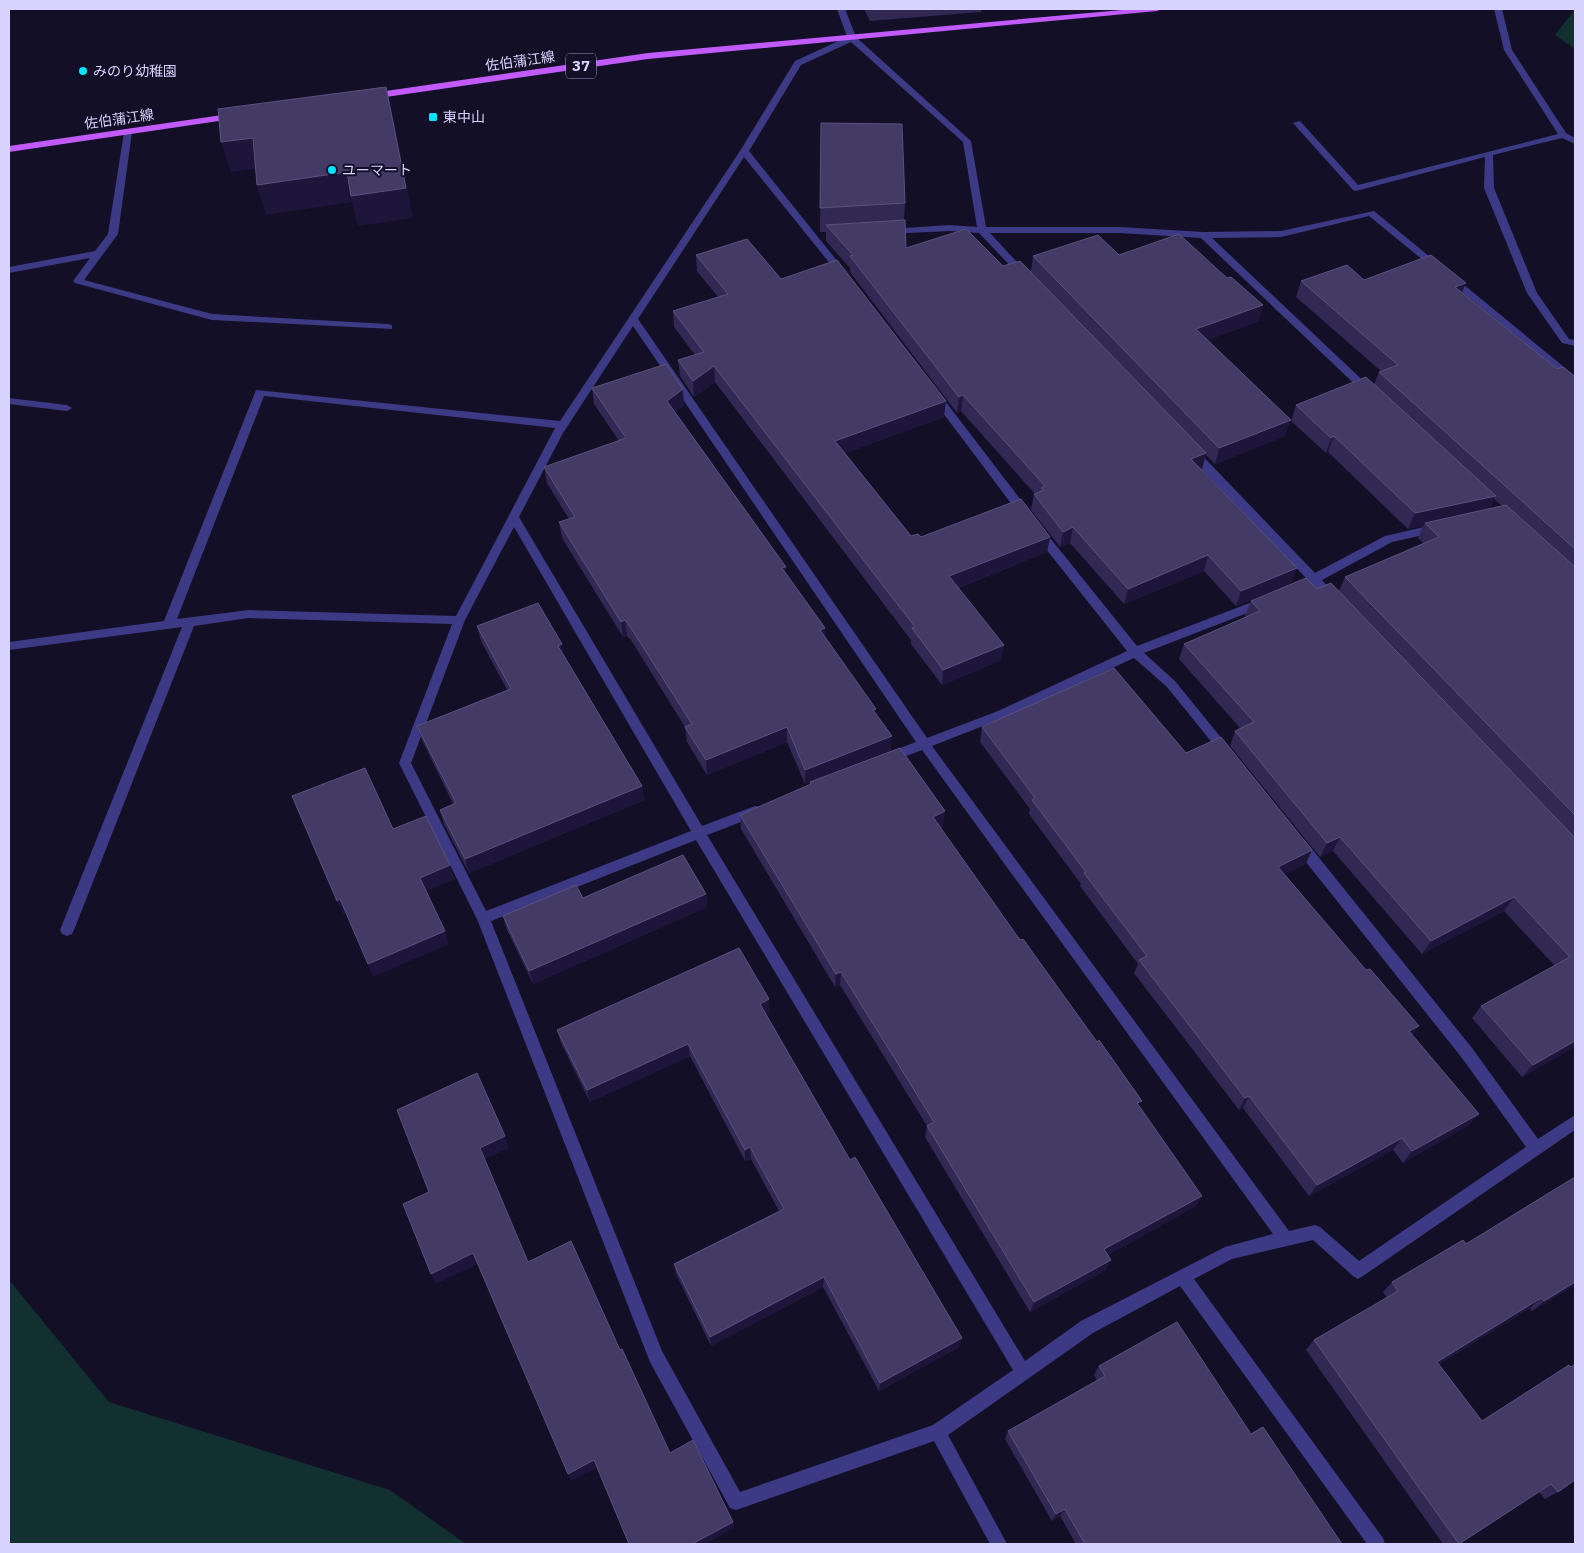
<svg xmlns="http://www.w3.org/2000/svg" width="1584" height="1553" viewBox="0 0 1584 1553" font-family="'IBM Plex Sans','Noto Sans JP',sans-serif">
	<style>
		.green { fill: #12302f }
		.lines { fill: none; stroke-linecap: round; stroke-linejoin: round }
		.minor { fill: #3d3a85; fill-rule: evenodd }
		.major { fill: #c25bff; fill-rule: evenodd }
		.wall { fill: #312854; fill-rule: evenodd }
		.shaded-wall { fill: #1d163a }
		.building { fill: #433a66; stroke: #5a527e }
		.poi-dot { fill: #00e5ff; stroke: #130f26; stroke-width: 2 }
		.labels { text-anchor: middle; stroke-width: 4; stroke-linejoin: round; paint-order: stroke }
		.far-street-label { font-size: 14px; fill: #d9d4ff; stroke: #130f26 }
		.far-poi-label { font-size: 14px; fill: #d9d4ff; stroke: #130f26; text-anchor: start }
		.shield { fill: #130f26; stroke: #9e99be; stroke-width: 1 }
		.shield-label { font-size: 15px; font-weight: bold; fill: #d9d4ff }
	</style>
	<rect width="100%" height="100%" fill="#130f26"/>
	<g class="green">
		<path d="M1575 9V49L1555 35Z"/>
		<path d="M9 1280 109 1402 390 1490 466 1544H9Z"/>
	</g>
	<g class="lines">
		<g class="minor">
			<path d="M837 9H845L856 37 971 141 986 227H1120L1204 232 1281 231 1374 211 1575 376V384L1369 216 1281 237 1212 238 1373 390 1374 392 1369 395 1365 394 1201 238 1120 233H990L1027 273 1029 275 1024 278 1021 277 979 233 950 231 887 234V230L890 229 950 225 977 227 963 142 851 42 801 65 749 151 846 272V276H840L744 157 638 319 927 738 998 711 1127 651 1034 534 1032 531 1034 528H1042L1137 646 1260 599H1268L1270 602 1268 605 1144 653 1175 681 1231 750 1233 753 1231 756H1223L1167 687 1134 658 1006 717 932 746 1289 1231 1315 1225 1320 1227 1359 1261 1526 1147 1462 1058 1294 847 1293 843 1294 839 1299 838 1304 839 1472 1048 1538 1139 1575 1115V1130L1363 1276 1358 1279 1353 1276 1313 1240 1232 1259 1194 1279 1383 1538 1385 1544H1367L1180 1286 1093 1333 948 1435 1007 1544H990L934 1441 736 1510 730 1508 650 1362 477 919 399 763 452 624 249 618 194 626 74 930 72 934 67 936 62 934 60 930 182 627 9 650V642L164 621 256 390 560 421 740 151 795 61 847 37ZM633 326 916 742 884 754 882 758 884 762 888 763 922 750 1273 1234 1225 1247 1081 1321 1025 1361 707 835 759 815 761 811 759 807 755 806 702 826 519 517 563 433ZM264 396 555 428 456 616 249 610 177 619ZM514 527 691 831 486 911 411 763 465 620ZM696 840 1013 1370 933 1425 740 1492 662 1351 491 921Z"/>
			<path d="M1494 9H1502L1512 50 1566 133 1575 138V144L1562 138 1493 155 1494 188 1537 293 1569 339 1575 340V346L1562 343 1527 293 1484 188 1485 157 1356 191 1353 190 1293 123 1300 121 1358 185 1558 134 1504 50Z"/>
			<path d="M128 129 132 132 118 234 84 280 212 314 388 324 392 325V329L212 320 75 283 73 281 90 258 9 273V267L95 251 108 234 124 132Z"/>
			<path d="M935 392 939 393 1030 512 1031 515 1030 518H1022L931 397 930 395Z"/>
			<path d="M9 398 67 405 72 408 67 411 9 404Z"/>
			<path d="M1191 447 1195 448 1315 573 1385 536 1437 524 1443 528 1437 532 1392 542 1322 580 1339 599 1337 602H1329L1313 585 1307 587 1303 586 1301 583 1306 578 1187 454V448Z"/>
		</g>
		<g class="major">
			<path d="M1133 9H1161L1157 11 648 59 372 99 368 96 372 93 648 53Z"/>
			<path d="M236 113 239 114V118L9 152V146Z"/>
		</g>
	</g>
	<g class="wall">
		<path d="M864 9H992L981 10V12L870 21Z"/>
		<path d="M821 123 905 203 904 220 906 248 1031 271 1033 256 1119 255 1259 321 1207 340 1285 436 1215 464 1206 455 1202 469H1201L1291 584 1236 606 1204 571 1124 604 1070 543 1060 547 1031 510 1034 494H1035L961 411 957 413 850 272V268L826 241V232H820Z"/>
		<path d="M696 255 781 279 944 417 845 453 911 536 921 537H1050L1047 552 958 588 1001 660 942 685 911 644V640L715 382 694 397 680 376 678 360 695 355 674 327 673 311 718 297 697 271Z"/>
		<path d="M1364 280 1466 283 1462 292 1557 369 1575 377V1047L1522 1077 1472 1018 1481 1006 1555 966 1504 911 1422 954 1333 851 1320 857 1230 746 1235 731 1240 728 1179 659 1184 644 1246 617 1245 616 1251 601 1317 589 1339 591 1345 577 1423 543 1418 538 1423 526 1408 529 1328 452 1326 453 1291 421 1296 405 1374 385 1379 372H1382L1296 297 1301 281ZM1494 499 1502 506 1490 509Z"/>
		<path d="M592 388 684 405 675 412 786 567V575L825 628V636L876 713 891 751 805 784 787 742 707 775 687 742 685 727 631 640 627 636 623 637 562 538 559 522 569 519 547 483 544 467 619 441 594 404Z"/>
		<path d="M477 626 564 655 642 786 644 800 469 873 444 824 440 810 453 804 422 740 417 726 507 690 481 641Z"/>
		<path d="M982 727 1186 753 1306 864 1285 874 1412 1034 1469 1125 1403 1163 1393 1150 1309 1196 1243 1108 1239 1110 1134 973 1138 964 1080 886 1081 884 1029 814 1030 809 980 742Z"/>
		<path d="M810 782 943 826 940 827 1020 940 1139 1107 1196 1206 1108 1255 1106 1270 1030 1312 925 1137 927 1126 840 985 835 987 741 829 740 815 810 785Z"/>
		<path d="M706 894 707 907 533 984 507 930 503 916Z"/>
		<path d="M770 1012 766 1014 850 1160 959 1347 879 1391 823 1287 711 1346 676 1274 674 1264 779 1211 751 1159 745 1161 690 1056 590 1102 561 1043 557 1030Z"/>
		<path d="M1575 1177V1285L1532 1311 1530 1308 1439 1364 1482 1421 1569 1365 1558 1492 1545 1499 1539 1492 1459 1544H1443L1306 1350 1314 1340 1387 1298 1383 1292 1392 1282 1466 1244Z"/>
		<path d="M1099 1366 1251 1434 1342 1544H1076L1060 1516 1052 1521 1005 1439 1008 1431 1097 1380 1094 1375Z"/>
	</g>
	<g class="shaded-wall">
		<path d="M386 87 393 117 413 218 358 226 352 202 266 215 257 185Z"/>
		<path d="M253 138 262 168 231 172 221 142Z"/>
		<path d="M1466 283 1459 299 1455 287Z"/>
		<path d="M1263 305 1259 321 1192 345 1196 329Z"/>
		<path d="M714 366 715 382 694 397 693 381Z"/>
		<path d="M683 389 684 405 668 416 667 401Z"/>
		<path d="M963 395 961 411 957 413 959 397Z"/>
		<path d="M946 401 944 417 834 457 835 441Z"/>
		<path d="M1291 420 1285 436 1215 464 1219 448Z"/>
		<path d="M1334 436 1328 452 1326 453 1331 438Z"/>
		<path d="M1206 453 1202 469 1187 475 1191 459Z"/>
		<path d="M1496 496 1488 512 1425 523 1423 526 1408 529 1415 513Z"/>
		<path d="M1073 527 1070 543 1060 547 1063 532Z"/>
		<path d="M1050 537 1047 552 947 592 949 576Z"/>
		<path d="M1208 555 1204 571 1124 604 1128 589Z"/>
		<path d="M786 567V582L782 568Z"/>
		<path d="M1297 568 1291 584 1236 606 1241 591Z"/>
		<path d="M625 620 627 636 623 637 621 622Z"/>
		<path d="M825 628 824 644 820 630Z"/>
		<path d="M562 644 564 660 558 646Z"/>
		<path d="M1004 645 1001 660 942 685 943 670Z"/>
		<path d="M787 727V742L707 775 706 760Z"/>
		<path d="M892 736 891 751 805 784V770Z"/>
		<path d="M642 786 644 800 469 873 465 859Z"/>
		<path d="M945 811 943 826 931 831 933 817Z"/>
		<path d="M1340 837 1333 851 1320 857 1327 843Z"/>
		<path d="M1312 850 1306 864 1272 881 1278 867Z"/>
		<path d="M450 865 455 879 425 892 420 878Z"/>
		<path d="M706 894 707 907 533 984 529 971Z"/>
		<path d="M1514 897 1504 911 1422 954 1431 941Z"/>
		<path d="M340 899 346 913 343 914 337 901Z"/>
		<path d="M445 931 449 944 373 977 368 964Z"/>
		<path d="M841 972 840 985 835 987 836 974Z"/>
		<path d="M769 999 770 1012 760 1017V1004Z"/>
		<path d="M1419 1026 1410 1038 1409 1031Z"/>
		<path d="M1575 1041V1047L1522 1077 1533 1065Z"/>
		<path d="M688 1044 690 1056 590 1102 587 1090Z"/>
		<path d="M1249 1096 1243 1108 1239 1110 1245 1098Z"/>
		<path d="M1479 1114 1469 1125 1403 1163 1412 1151Z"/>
		<path d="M505 1136 509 1148 485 1159 480 1148Z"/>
		<path d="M1402 1138 1393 1150 1309 1196 1317 1185Z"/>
		<path d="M750 1147 751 1159 745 1161V1150Z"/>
		<path d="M1202 1196 1196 1206 1099 1260 1104 1249Z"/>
		<path d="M473 1253 478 1264 436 1284 431 1274Z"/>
		<path d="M1111 1260 1106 1270 1030 1312 1034 1302Z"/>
		<path d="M824 1277 823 1287 711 1346 710 1337Z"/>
		<path d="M1575 1282V1285L1532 1311 1544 1301Z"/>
		<path d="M1541 1298 1530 1308 1427 1371 1437 1362Z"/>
		<path d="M962 1338 959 1347 879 1391 880 1383Z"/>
		<path d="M594 1460 597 1468 571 1481 568 1474Z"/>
		<path d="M1065 1509 1060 1516 1052 1521 1056 1514Z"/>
		<path d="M733 1522 734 1528 705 1544H692Z"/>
	</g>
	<g class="building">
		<path d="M386 87 406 188 351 196 347 172 257 185 253 138 221 142 218 109Z"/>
		<path d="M821 123 902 124 905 203 820 208Z"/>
		<path d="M905 220 906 248 966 229 1003 266 1020 261 1206 453 1191 459 1297 568 1241 591 1208 555 1128 589 1073 527 1063 532 1034 494 1044 490 1041 488 1045 486 963 395 959 397 850 256 853 255 826 225Z"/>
		<path d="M1179 234 1227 278 1231 277 1263 305 1196 329 1291 420 1219 448 1033 256 1098 235 1119 255Z"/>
		<path d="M747 239 781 279 837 260 946 401 835 441 911 536 918 534 921 537 1021 499 1050 537 949 576 1004 645 943 670 912 628 915 627 714 366 693 381 678 360 704 352 673 311 728 294 696 255Z"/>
		<path d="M1431 255 1466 283 1455 287 1557 369 1563 367 1575 377V549L1379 372 1398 365 1301 281 1347 265 1364 280Z"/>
		<path d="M666 364 683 389 667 401 786 567 782 568 825 628 820 630 876 709 873 710 892 736 805 770 787 727 706 760 685 727 692 724 629 625 625 620 621 622 559 522 575 517 544 467 626 438 592 388Z"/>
		<path d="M1366 377 1496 496 1415 513 1334 436 1331 438 1296 405Z"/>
		<path d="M1506 505 1575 567V815L1345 577 1439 537 1425 523Z"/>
		<path d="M1306 578 1317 589 1331 583 1575 838V1041L1533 1065 1481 1006 1570 957 1514 897 1431 941 1340 837 1327 843 1235 731 1254 722 1184 644 1260 611 1251 601Z"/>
		<path d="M538 603 562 644 558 646 642 786 465 859 440 810 456 803 417 726 511 689 477 626Z"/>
		<path d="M1114 668 1186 753 1221 737 1312 850 1278 867 1366 970 1370 969 1419 1026 1409 1031 1479 1114 1412 1151 1402 1138 1317 1185 1249 1096 1245 1098 1139 960 1147 956 1084 873 1086 872 1032 800 1035 798 982 727Z"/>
		<path d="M900 748 945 811 933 817 1020 940 1023 939 1097 1042 1099 1040 1142 1101 1137 1103 1202 1196 1104 1249 1111 1260 1034 1302 927 1126 934 1122 841 972 836 974 740 815 811 784 810 782Z"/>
		<path d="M365 768 393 829 426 816 450 865 420 878 445 931 368 964 340 899 337 901 292 796Z"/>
		<path d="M683 855 706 894 529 971 503 916 576 885 583 898Z"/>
		<path d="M739 948 769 999 760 1004 850 1160 855 1157 962 1338 880 1383 824 1277 710 1337 674 1264 784 1209 750 1147 745 1150 688 1044 587 1090 557 1030Z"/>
		<path d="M477 1073 505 1136 480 1148 528 1262 571 1241 620 1350 622 1349 670 1453 693 1440 733 1522 692 1544H629L594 1460 568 1474 473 1253 431 1274 403 1204 429 1192 397 1110Z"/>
		<path d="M1575 1177V1282L1544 1301 1541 1298 1437 1362 1482 1421 1569 1365 1571 1367 1575 1364V1480L1558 1492 1551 1484 1459 1544 1314 1340 1398 1291 1392 1282 1463 1240 1466 1244Z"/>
		<path d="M1177 1322 1251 1434 1263 1427 1342 1544H1085L1065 1509 1056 1514 1008 1431 1105 1376 1099 1366Z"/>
	</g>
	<g class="poi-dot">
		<circle cx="83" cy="71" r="5"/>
		<rect x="428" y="112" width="10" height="10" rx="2.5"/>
		<circle cx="332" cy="170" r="5"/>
	</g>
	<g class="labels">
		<g class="far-street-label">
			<text transform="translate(520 61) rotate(-8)" y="5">佐伯蒲江線</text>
			<text transform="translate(119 119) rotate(-8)" y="5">佐伯蒲江線</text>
		</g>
		<g class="far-poi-label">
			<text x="93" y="76">みのり幼稚園</text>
			<text x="443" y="122">東中山</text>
			<text x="342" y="175">ユーマート</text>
		</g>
		<rect class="shield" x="566" y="53.5" width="30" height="25" rx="4"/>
		<g class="shield-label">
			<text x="581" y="71">37</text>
		</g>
	</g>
	<rect width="1584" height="1553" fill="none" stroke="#d9d4ff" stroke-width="20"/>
</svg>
